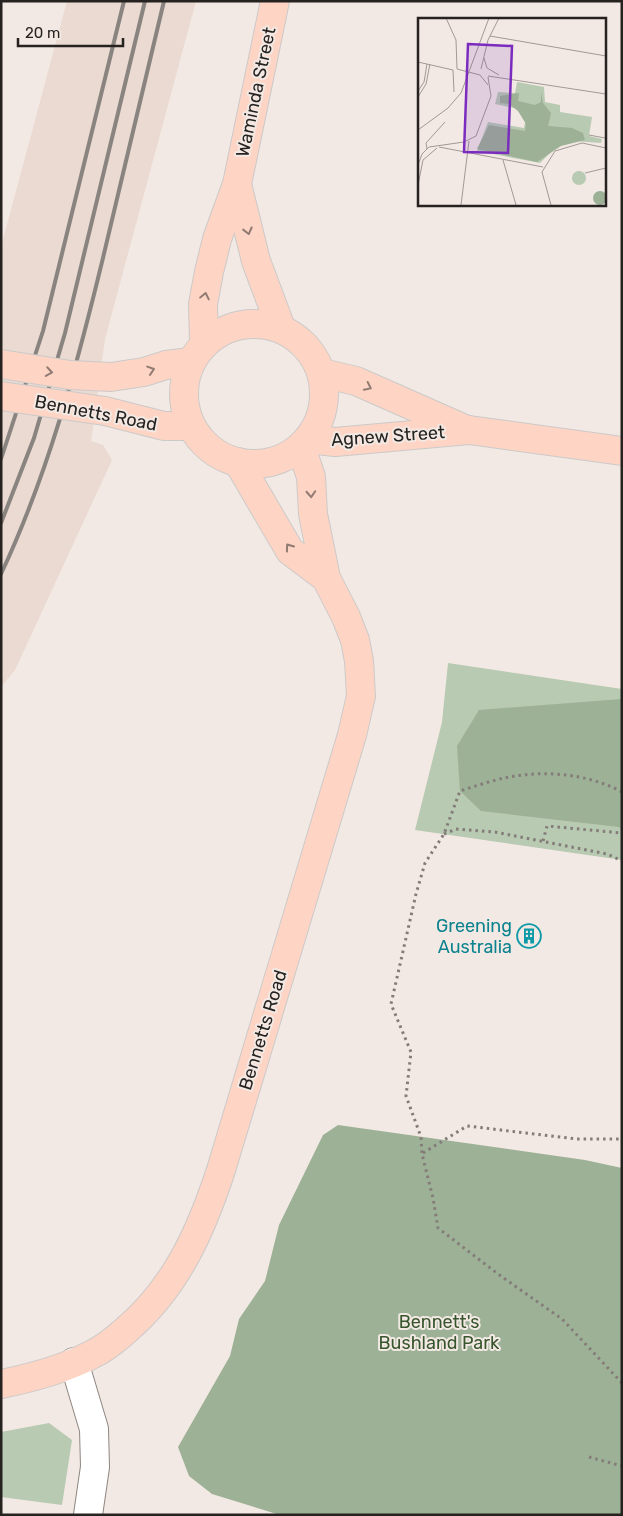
<svg xmlns="http://www.w3.org/2000/svg" width="623" height="1516" viewBox="0 0 623 1516" font-family="Rubik,sans-serif">
	<style>
		.built { fill: #eadad1 }
		.green { fill: #b8cab2 }
		.forest { fill: #9db196 }
		.lines { fill: none; stroke-linecap: round; stroke-linejoin: round }
		.minor-casing { stroke: #8e8681; stroke-width: 30 }
		.major-casing { stroke: #cbcac9; stroke-width: 30 }
		.path { stroke: #837c79; stroke-width: 3; stroke-dasharray: 2.5 4; stroke-linecap: butt }
		.minor { stroke: #fff; stroke-width: 28 }
		.major { stroke: #fed4c4; stroke-width: 28 }
		.rail { stroke: #8a8480; stroke-width: 4 }
		.major-bridge-casing { stroke: #cbcac9; stroke-width: 30; stroke-linecap: butt }
		.major-bridge { stroke: #fed4c4; stroke-width: 28 }
		.oneway { stroke: #927b72 }
		.labels { text-anchor: middle; stroke-width: 4; stroke-linejoin: round; paint-order: stroke }
		.street-label { font-size: 18px; fill: #252220; stroke: #f3e9e4 }
		.culture-label { font-size: 18px; fill: #0d838f; stroke: #f3e9e4; text-anchor: end }
		.park-label { font-size: 18px; fill: #38562d; stroke: #f3e9e4 }
		.inset-road { fill: none; stroke: #a19996; stroke-width: 1 }
		.view { fill: #7b2cbf; fill-opacity: 0.15; stroke: #7b2cbf; stroke-width: 2.5 }
		.inset-edge { fill: none; stroke: #252220; stroke-width: 2.5 }
	</style>
	<rect width="100%" height="100%" fill="#f3e9e4"/>
	<path class="built" d="M67 1H196L105 339 91 441 103 445 112 460 15 670 1 687V247Z"/>
	<g class="green">
		<path d="M448 663 622 689V860L415 830 442 722Z"/>
		<path d="M49 1423 72 1440 62 1505 1 1497V1432Z"/>
	</g>
	<g class="forest">
		<path d="M622 699V830L619 827 481 811 460 791 457 746 479 710Z"/>
		<path d="M338 1125 585 1160 622 1168V1515H280L212 1494 189 1476 178 1447 230 1356 239 1319 265 1281 279 1225 323 1135Z"/>
	</g>
	<g class="lines">
		<g class="minor-casing">
			<path id="minor" d="M74 1362 94 1429 95 1467 88 1515"/>
		</g>
		<g class="major-casing">
			<g id="major">
				<path d="M237 184 256 261 281 328"/>
				<circle cx="254" cy="394" r="70"/>
				<path d="M204 344 203 304 209 272 217 239 237 184 275 1"/>
				<path d="M322 373 356 381 467 430"/>
				<path d="M111 377 144 372 166 365 191 362"/>
				<path d="M105 411 164 426H191"/>
				<path d="M308 439 335 442 469 430 622 451"/>
				<path d="M238 462 290 551 326 578"/>
				<path d="M1 1384C31 1378 64 1369 91 1355 104 1349 115 1340 125 1331 176 1288 201 1231 221 1170L352 735 361 696 359 661 355 640 346 617 326 578 313 514 311 477 301 447"/>
			</g>
		</g>
		<g class="path">
			<path d="M622 792C589 774 546 770 509 777 493 780 476 786 460 791L444 834 425 863 416 894 391 1004 411 1052 406 1096 421 1137 422 1154 433 1198 438 1228 498 1274 562 1319 622 1383"/>
			<path d="M444 834 456 829 495 832 607 854 622 861"/>
			<path d="M543 841 547 826 622 833"/>
			<path d="M423 1153 467 1126 577 1139H622"/>
			<path d="M589 1457 622 1466"/>
		</g>
		<use href="#minor" class="minor"/>
		<use href="#major" class="major"/>
		<g class="rail">
			<path d="M1 459 43 331 124 1"/>
			<path d="M1 523 34 438 65 333 145 1"/>
			<path d="M1 574C48 474 76 369 102 262 123 175 143 88 164 1"/>
		</g>
		<g class="major-bridge-casing">
			<g id="major-bridge">
				<path d="M1 364 70 375 111 377"/>
				<path d="M1 396 105 411"/>
			</g>
		</g>
		<use href="#major-bridge" class="major-bridge"/>
	</g>
	<defs><path id="oneway-chevron" d="M-2-3.5L2.5 0L-2 3.5" fill="none" stroke-width="1.6" stroke-linecap="round" stroke-linejoin="round" transform="scale(1.25)"/></defs>
	<g class="oneway">
		<use href="#oneway-chevron" transform="translate(248 231) rotate(76)"/>
		<use href="#oneway-chevron" transform="translate(205 296) rotate(-78)"/>
		<use href="#oneway-chevron" transform="translate(151 370) rotate(-18)"/>
		<use href="#oneway-chevron" transform="translate(49 372) rotate(9)"/>
		<use href="#oneway-chevron" transform="translate(368 387) rotate(26)"/>
		<use href="#oneway-chevron" transform="translate(311 494) rotate(87)"/>
		<use href="#oneway-chevron" transform="translate(289 547) rotate(-126)"/>
	</g>
	<defs>
		<g id="building-ring" transform="scale(1.25)"><circle r="9.5" fill="#f3e9e4" stroke="#0f9aa8" stroke-width="1.5"/><path d="M-4-6H4V6H1V3H-1V6H-4ZM-2.5-4.3h1.7v1.8h-1.7ZM.8-4.3h1.7v1.8H.8ZM-2.5-1h1.7V.8h-1.7ZM.8-1h1.7V.8H.8Z" fill="#0f9aa8"/></g>
	</defs>
	<g fill-rule="evenodd">
		<use href="#building-ring" x="529" y="936"/>
	</g>
	<g class="labels">
		<g class="street-label">
			<text transform="translate(256 92) rotate(-78)" y="6">Waminda Street</text>
			<text transform="translate(96 413) rotate(11)" y="6">Bennetts Road</text>
			<text transform="translate(388 436) rotate(-4)" y="6">Agnew Street</text>
			<text transform="translate(263 1030) rotate(-73)" y="6">Bennetts Road</text>
		</g>
		<g class="culture-label">
			<text x="512" y="932">Greening<tspan x="512" dy="21">Australia</tspan></text>
		</g>
		<g class="park-label">
			<text x="439" y="1328">Bennett's<tspan x="439" dy="21">Bushland Park</tspan></text>
		</g>
	</g>
	<g transform="translate(418 18)">
		<rect width="188" height="188" fill="#f3e9e4"/>
		<path d="M99 64 126 69 127 84 142 87V94L174 99 171 118 184 121 183 125 155 123 138 129 122 145 59 133 70 104 106 110 108 98 101 91 77 86 80 74 97 75ZM154 160a7 7 0 1 1 14 0a7 7 0 1 1-14 0Z" fill="#b8cab2"/>
		<path d="M123 74 125 85 133 95 130 108 154 110 165 115 167 122 143 128 119 144 59 131 71 107 107 113 108 106 100 93 91 86 82 85V78L101 75 100 83 117 87 123 84ZM175 180a7 7 0 1 1 14 0a7 7 0 1 1-14 0Z" fill="#9db196"/>
		<path class="inset-road" d="M28 0 38 22 39 51 62 57 70 67M72 18 188 38M66 40 69 50 81 57M0 44 35 52 36 74M63 51 70 22 81 0M70 58 188 76M0 73 6 64 9 46M0 79 8 66 12 46M0 112 30 90 43 75 71 0M171 117 187 120M21 129 125 149M9 131 8 125 27 104M85 142 98 187M0 147 4 136 11 129 46 124 58 118 73 78 70 59M167 155 188 150M0 167 5 142 19 130M43 187 51 123M133 187 124 154 137 133 164 125 188 130"/>
		<path class="view" d="M50 26 94 28 90 135 46 134Z"/>
		<rect width="188" height="188" class="inset-edge"/>
	</g>
	<rect width="623" height="1516" fill="none" stroke="#252220" stroke-width="5"/>
	<path d="M18 38v8h105v-8" fill="none" stroke="#252220" stroke-width="2.5"/>
	<text x="25" y="38" font-size="15" fill="#252220" stroke="#f3e9e4" stroke-width="4" paint-order="stroke">20 m</text>
</svg>
